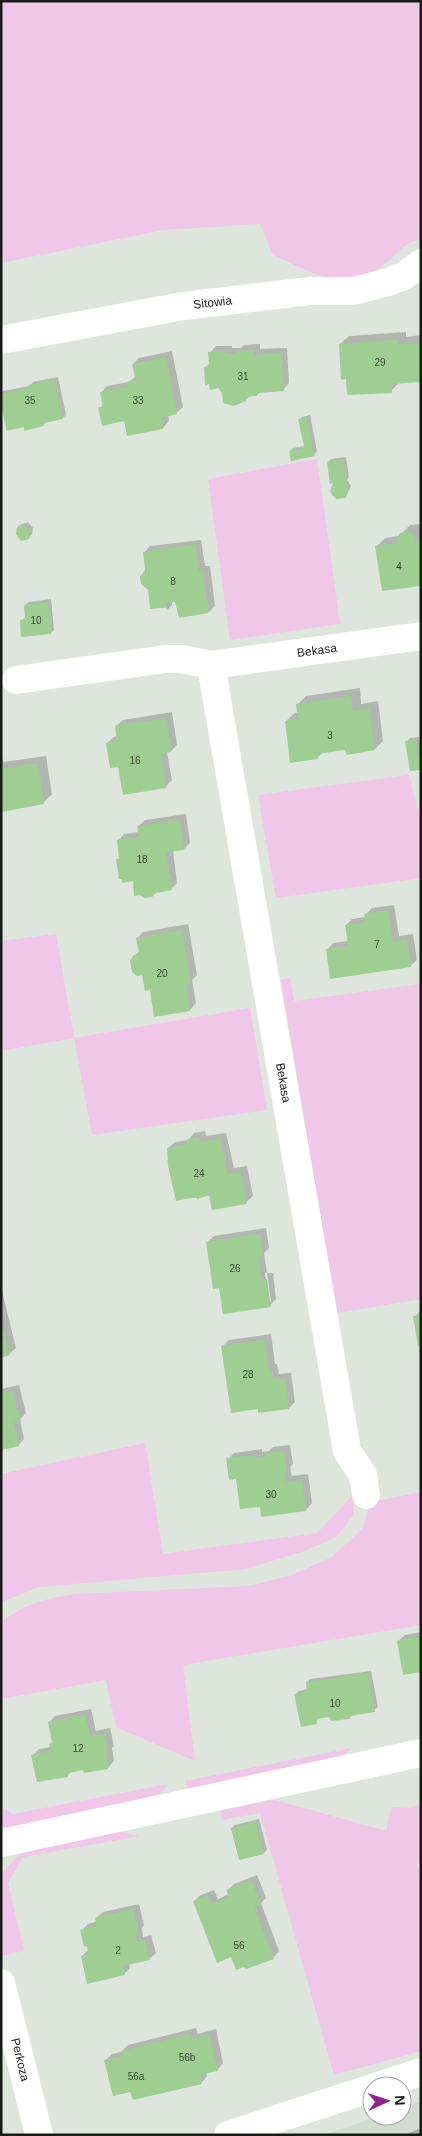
<svg xmlns="http://www.w3.org/2000/svg" width="422" height="2136" viewBox="0 0 422 2136" font-family="Helvetica,sans-serif">
	<style>
		.built { fill: #d1dcce }
		.green { fill: #f0c6e9 }
		.shadow { fill: #0003; fill-rule: evenodd }
		.building { fill: #9fce92 }
		.lines { fill: none; stroke-linecap: round; stroke-linejoin: round }
		.minor { stroke: #fff; stroke-width: 28 }
		.labels { text-anchor: middle; stroke-width: 4; stroke-linejoin: round; paint-order: stroke }
		.number-label { font-size: 10px; fill: #3a4836 }
		.street-label { font-size: 12px; fill: #191b18; stroke: #fff }
	</style>
	<rect width="100%" height="100%" fill="#dee5dd"/>
	<path class="built" d="M421 2101V2135H324L378 2116H402V2108Z"/>
	<g class="green">
		<path d="M1 1H421V239C403 243 400 252 387 262 345 295 315 274 273 255L260 224 163 230 1 263Z"/>
		<path d="M317 459 340 624 230 640 208 479Z"/>
		<path d="M409 775 421 822V878L276 898 258 795Z"/>
		<path d="M56 934 74 1038 250 1008 267 1110 92 1135 74 1038 1 1051V941Z"/>
		<path d="M290 978 294 1001 421 984V1299L337 1313 281 980Z"/>
		<path d="M145 1443 163 1554 317 1533 354 1494 353 1516 336 1537 302 1552 245 1569 39 1587 1 1602V1474Z"/>
		<path d="M421 1492V1625L183 1665 195 1761 116 1727 106 1680 1 1699V1622C26 1604 46 1598 76 1594L250 1586 292 1575 332 1557 362 1529 371 1502Z"/>
		<path d="M352 1748 336 1761 189 1790 185 1781Z"/>
		<path d="M168 1784 161 1793 153 1799 9 1829 1 1827V1807L13 1814Z"/>
		<path d="M275 1800 386 1831 391 1807 408 1808 421 1804V1862L417 1864 421 1879V2051L334 2075 260 1813 222 1820 220 1810Z"/>
		<path d="M120 1832 140 1836 23 1857 8 1883 24 1951 1 1956V1874L20 1854 38 1844Z"/>
	</g>
	<g class="shadow">
		<path d="M406 332V337L421 335V381L400 382 391 391 347 378 340 344 349 336Z"/>
		<path d="M260 344V349L287 348 289 383 283 390 260 392 257 395 250 396 245 400 224 392 205 368 210 363V353L216 346H232V348H241L244 345Z"/>
		<path d="M172 351 183 407 176 413 168 415 169 421 163 428 125 419 100 408 104 404 101 393 107 386 129 382 136 376 133 364 139 358Z"/>
		<path d="M58 377 66 415 63 418 47 421 43 425 25 426 1 400V393L3 391 30 386 33 382Z"/>
		<path d="M310 415 317 451 314 455 290 452 293 448 305 446 299 420 302 417Z"/>
		<path d="M346 457 349 477 347 480 351 486 345 497 335 482 328 462 331 459Z"/>
		<path d="M28 522 33 528 32 534 28 538 18 527 22 524Z"/>
		<path d="M419 524 421 525V585L377 546 385 538 399 536 410 525Z"/>
		<path d="M201 540 205 566H210L215 606 209 612 176 600 172 601V605L167 610 146 571 144 553 150 546Z"/>
		<path d="M51 599 54 630 51 633 21 621 26 617 25 605 29 602Z"/>
		<path d="M360 688 361 704 378 701 383 741 375 749 346 748 323 752 317 758 286 721 295 713 299 712 298 704 306 696Z"/>
		<path d="M172 712 177 745 171 751 167 752 172 780 165 787 119 766 107 743 114 737 118 736 116 726 123 720Z"/>
		<path d="M419 737 421 750V769L407 741 410 738Z"/>
		<path d="M1 752 3 762 46 756 52 794 43 803 1 811Z"/>
		<path d="M186 814 190 843 184 849 173 850 177 883 171 889 134 880 117 860 120 857 118 841 124 834 139 832 138 827 145 820Z"/>
		<path d="M394 905 399 936 413 934 417 960 410 966 327 950 333 943 348 941 346 925 352 919 366 917V914L372 908Z"/>
		<path d="M188 924 197 975 192 980 196 1003 190 1010 151 988 134 956 140 951 137 938 143 932Z"/>
		<path d="M205 1131 206 1136 226 1133 234 1168 247 1166 253 1196 246 1202 210 1193 208 1196 177 1200 168 1148 175 1142 188 1140 194 1133Z"/>
		<path d="M266 1228 269 1248 264 1253 267 1273H273L276 1299 270 1305 220 1287 207 1242 214 1236ZM267 1272 271 1302H269L265 1273Z"/>
		<path d="M1 1287 16 1348 9 1354 1 1356Z"/>
		<path d="M421 1310V1345L415 1317Z"/>
		<path d="M271 1334 275 1364H277L279 1374 291 1373 295 1402 289 1408H259L223 1346 229 1340Z"/>
		<path d="M19 1385 26 1413 20 1419 24 1439 18 1445 5 1448 1 1452V1389Z"/>
		<path d="M290 1445 293 1464 290 1467 292 1476 308 1474 312 1503 306 1510 261 1505 237 1477 228 1459 234 1453 262 1449V1452L269 1451 273 1447Z"/>
		<path d="M421 1632V1671L398 1641 405 1635Z"/>
		<path d="M371 1671 378 1707 374 1710 352 1715 349 1718 330 1715 319 1717 316 1722 296 1694 299 1691 308 1689 307 1683 310 1679Z"/>
		<path d="M91 1709 96 1731 110 1728 114 1746 112 1748 114 1761 108 1768 72 1771 68 1775 33 1755 39 1749 51 1747 53 1742 49 1722 55 1716Z"/>
		<path d="M259 1819 267 1850 264 1853 232 1828 235 1825Z"/>
		<path d="M257 1875 266 1898 261 1903 279 1951 273 1958 232 1956 194 1901 201 1895 214 1890 218 1899 229 1894 228 1890 234 1884Z"/>
		<path d="M139 1904 144 1925 142 1928 143 1937 151 1935 156 1953 149 1959 129 1964 130 1968 124 1974 82 1956 89 1949 82 1930 88 1924 97 1921 96 1918 103 1912Z"/>
		<path d="M196 2028 198 2034 216 2029 223 2063 217 2070 206 2072 207 2076 201 2083 131 2090 106 2060 112 2054 121 2052 128 2045Z"/>
		<path d="M421 2128V2135H405Z"/>
	</g>
	<g class="building">
		<path d="M398 340V344L421 343V382L392 384V393L347 395 346 379 341 380 339 344Z"/>
		<path d="M254 350V355L281 353 284 391 257 393V396L246 397V401L234 406 223 403 222 393 218 388 210 390 209 384 205 386 204 367 209 366 208 352 226 351V353L236 354V351Z"/>
		<path d="M166 357 177 414 161 418 163 429 127 436 124 421 102 426 98 407H103L100 392 128 387 127 382 136 381 132 364Z"/>
		<path d="M55 379 63 419 44 423V426L24 431V427L7 431 1 406V394L29 388 28 385Z"/>
		<path d="M307 417 315 456 291 461 289 451 301 449 304 446 298 419Z"/>
		<path d="M343 459 347 481 343 482 349 489 346 498 336 499 330 492 333 483 330 484 327 462Z"/>
		<path d="M24 525 31 532 29 539 21 541 16 534 17 527Z"/>
		<path d="M410 532 415 536V541L421 540V586L382 591 375 546 397 543V537L400 533Z"/>
		<path d="M195 545 199 572H203L209 613 179 618 175 602 166 603V607L164 608 150 609 148 590 141 584 140 577 145 570 143 552Z"/>
		<path d="M48 602 51 634 21 637 20 620 25 619 24 605Z"/>
		<path d="M351 696 353 711 369 709 375 750 347 755 345 750 317 754 318 759 290 763 285 721 298 719 296 704Z"/>
		<path d="M166 718 171 752 161 754 166 788 123 795 118 767 110 768 106 743 117 741 115 726Z"/>
		<path d="M416 739 418 757 421 756V770L410 771 405 741Z"/>
		<path d="M38 763 44 804 1 812V769Z"/>
		<path d="M180 820 184 850 166 852 172 890 156 893 152 897 145 898 140 895 134 896 133 881 122 883V879H119L116 859H119L117 840 139 837 137 826Z"/>
		<path d="M388 910 393 942 407 939 411 967 330 979 326 949 348 946 345 925 366 922 364 914Z"/>
		<path d="M182 930 191 983 186 984 190 1011 154 1017 150 990 145 991 142 975 137 976 132 972 130 960 134 955 139 954 136 938Z"/>
		<path d="M198 1137 200 1142 220 1139 228 1174 241 1172 247 1204 212 1210 209 1195 197 1199 196 1197 176 1201 168 1166 167 1148 187 1144V1139Z"/>
		<path d="M260 1234 263 1255 258 1256 261 1279H267L271 1307 223 1314 219 1288 213 1289 206 1242Z"/>
		<path d="M421 1315V1346H418L413 1316Z"/>
		<path d="M1 1322 10 1355 1 1358Z"/>
		<path d="M265 1340 269 1370H271L273 1380 285 1378 289 1409 258 1413V1409L231 1413 221 1346Z"/>
		<path d="M13 1391 20 1421 13 1422 19 1446 1 1450V1393Z"/>
		<path d="M284 1451 287 1472H284L286 1482 302 1480 306 1511 261 1517 260 1507 240 1509 236 1479 229 1480 226 1458 256 1455V1458L265 1457V1453Z"/>
		<path d="M421 1636V1672L403 1675 397 1641Z"/>
		<path d="M368 1673 375 1712 350 1716V1719L331 1721 329 1717 317 1719V1724L301 1727 294 1694 307 1692 306 1682Z"/>
		<path d="M85 1715 90 1736 104 1734 108 1753 106 1754 108 1769 84 1773 83 1770 68 1773V1777L37 1782 31 1755 51 1751 49 1744 52 1743 48 1722Z"/>
		<path d="M256 1822 264 1854 239 1860 231 1828Z"/>
		<path d="M251 1880 261 1905 254 1908 274 1959 246 1969 244 1967 236 1970 231 1957 217 1963 193 1901 208 1895 211 1904 229 1897 226 1890Z"/>
		<path d="M133 1909 138 1933 136 1934 137 1942 145 1941 150 1960 123 1966 125 1975 87 1984 81 1956 88 1954 87 1946 84 1947 80 1930 97 1926 95 1918Z"/>
		<path d="M190 2034 191 2039 209 2035 218 2071 200 2075 202 2084 133 2100 130 2092 113 2096 104 2060 122 2056 121 2051Z"/>
	</g>
	<g class="lines">
		<g class="minor">
			<path id="s1" d="M1 340 183 306 310 291H353L385 283 404 276 421 263"/>
			<path id="s2" d="M211 665 347 1451 363 1475 366 1495"/>
			<path id="s3" d="M16 680 165 659H182L211 665 421 636"/>
			<path d="M1 1843 421 1753"/>
			<path id="s4" d="M1 1983 39 2135"/>
			<path d="M378 2086 421 2072"/>
			<path d="M228 2135 372 2088"/>
		</g>
	</g>
	<g class="labels">
		<g class="number-label">
			<text x="380" y="366">29</text>
			<text x="243" y="380">31</text>
			<text x="30" y="404">35</text>
			<text x="138" y="404">33</text>
			<text x="399" y="570">4</text>
			<text x="173" y="585">8</text>
			<text x="36" y="624">10</text>
			<text x="330" y="739">3</text>
			<text x="135" y="764">16</text>
			<text x="142" y="863">18</text>
			<text x="377" y="948">7</text>
			<text x="162" y="977">20</text>
			<text x="199" y="1177">24</text>
			<text x="235" y="1272">26</text>
			<text x="248" y="1378">28</text>
			<text x="271" y="1498">30</text>
			<text x="335" y="1707">10</text>
			<text x="78" y="1752">12</text>
			<text x="239" y="1949">56</text>
			<text x="118" y="1954">2</text>
			<text x="187" y="2061">56b</text>
			<text x="136" y="2080">56a</text>
		</g>
		<g class="street-label">
			<text dy="4" stroke="none"><textPath href="#s1" startOffset="215">Sitowia</textPath></text>
			<text dy="4" stroke="none"><textPath href="#s3" startOffset="304">Bekasa</textPath></text>
			<text dy="4" stroke="none"><textPath href="#s2" startOffset="424">Bekasa</textPath></text>
			<text dy="4" stroke="none"><textPath href="#s4" startOffset="79">Perkoza</textPath></text>
		</g>
	</g>
	<rect width="422" height="2136" fill="none" stroke="#191b18" stroke-width="5"/>
	<g transform="translate(387 2101) rotate(87)"><circle r="24" fill="#ffffff" stroke="#a3a4a3"/>
	<path d="M0-4L9 19L0 12L-9 19Z" fill="#912587"/>
	<text y="-8" font-size="14" font-weight="bold" text-anchor="middle" fill="#191b18">N</text>
	</g>
</svg>
